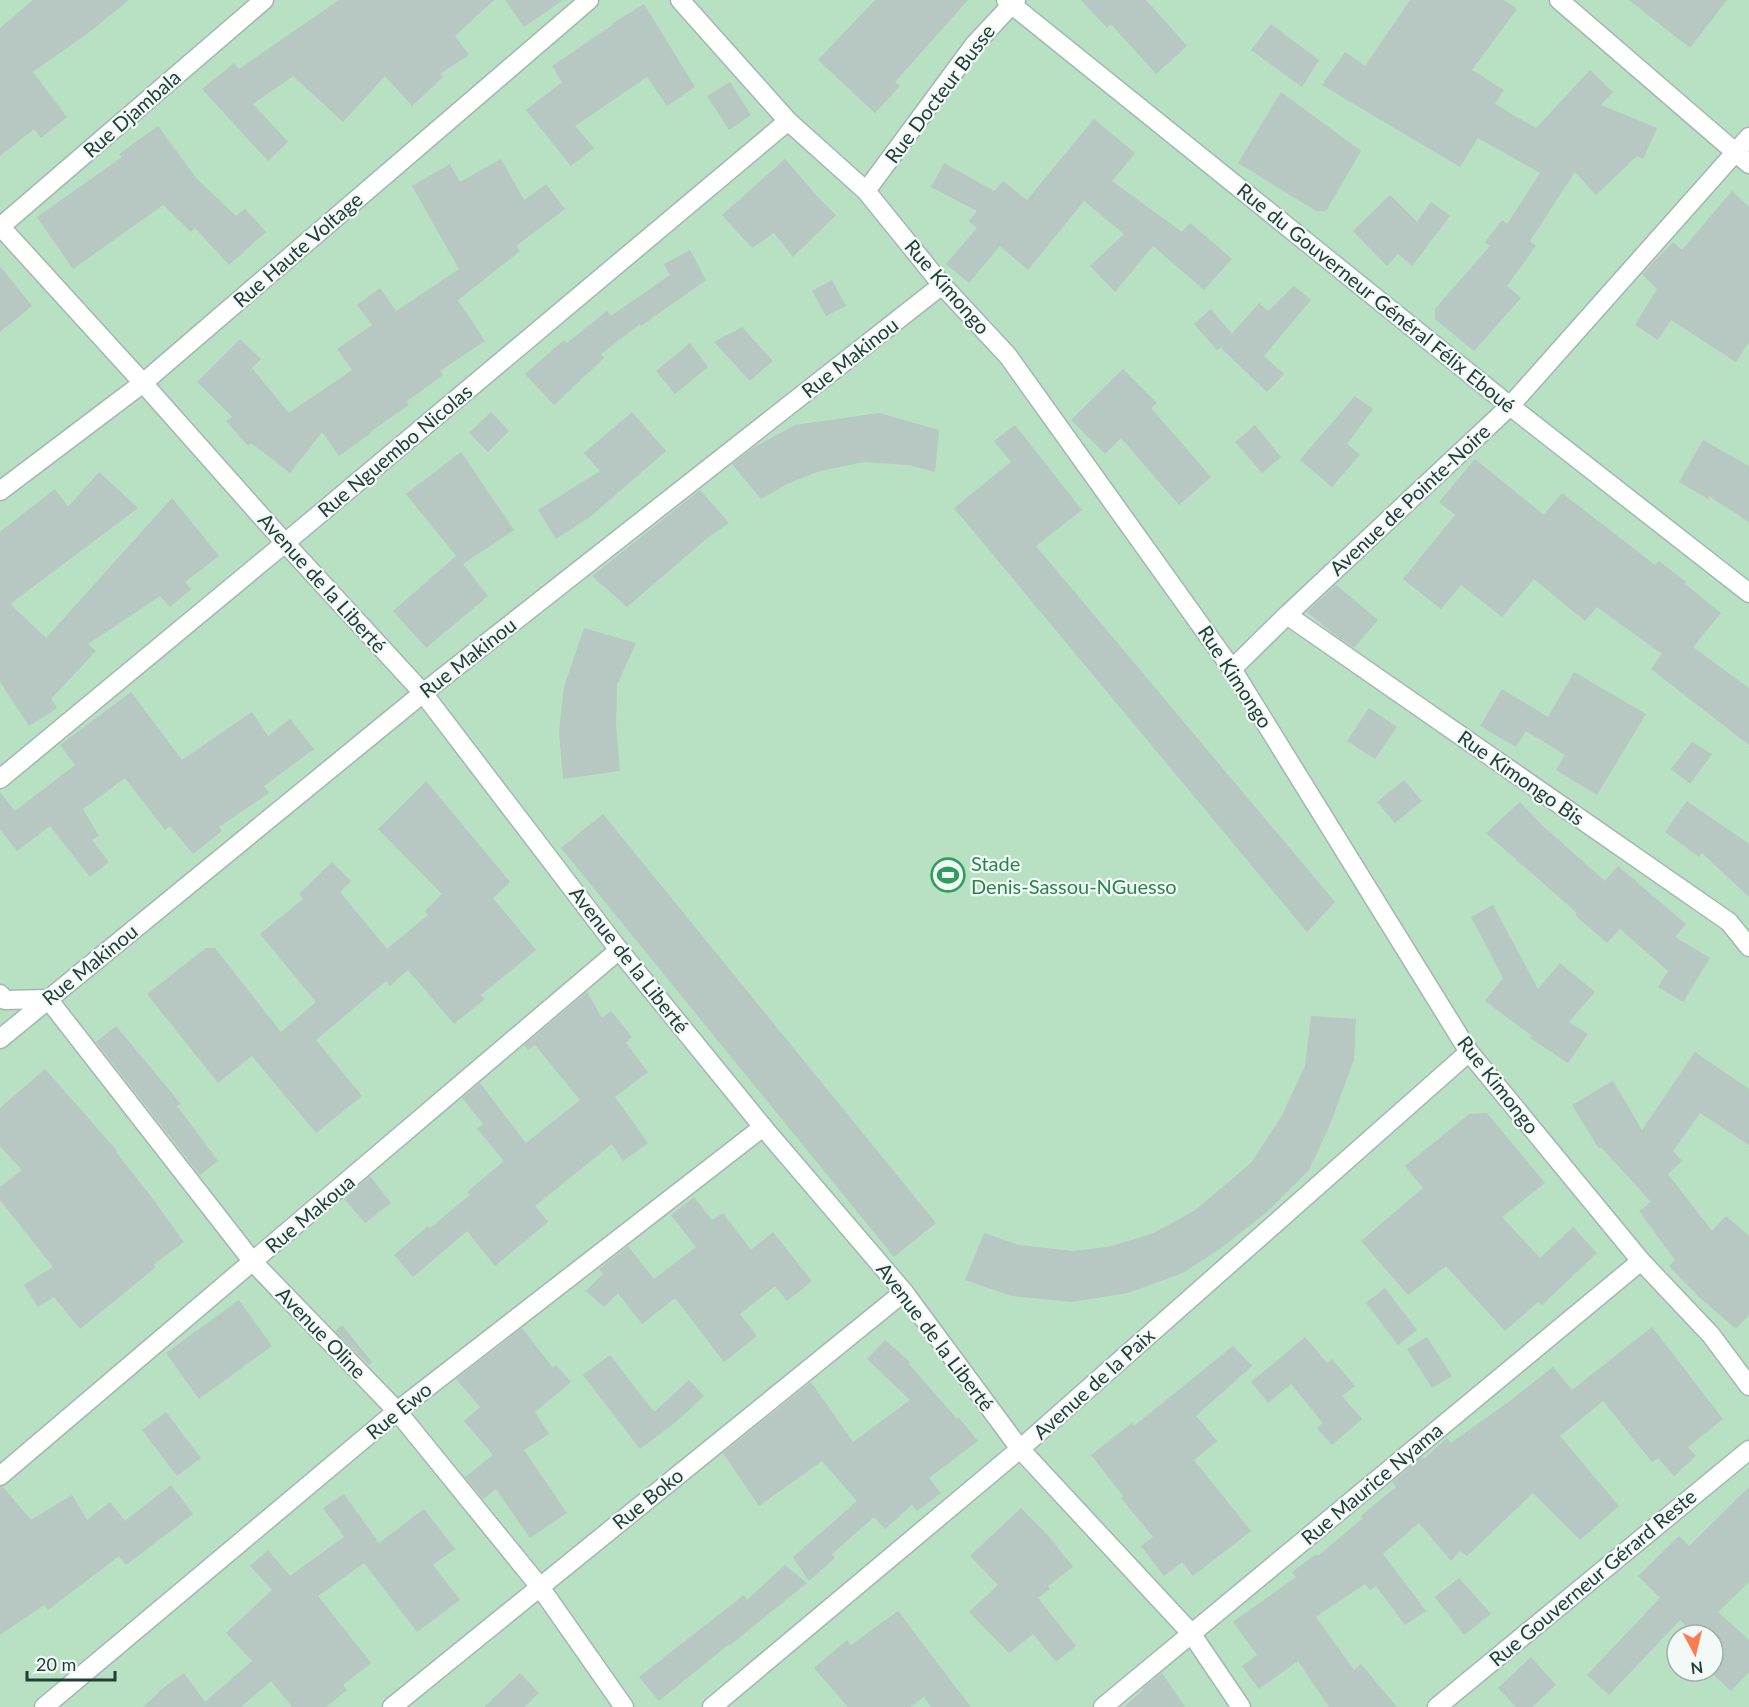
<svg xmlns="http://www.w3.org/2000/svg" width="1749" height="1707" viewBox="0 0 1749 1707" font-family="Lato,sans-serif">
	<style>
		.green { fill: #b8e0c3; fill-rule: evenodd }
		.building { fill: #b6c8c1 }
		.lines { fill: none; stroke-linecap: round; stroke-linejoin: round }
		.street-casing { stroke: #a3b6af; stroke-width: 21 }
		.secondary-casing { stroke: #9fbab0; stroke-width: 21 }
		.street { stroke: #fff; stroke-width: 18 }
		.secondary { stroke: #fff; stroke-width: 18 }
		.labels { text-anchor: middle; stroke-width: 4.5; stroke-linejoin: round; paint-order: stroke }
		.street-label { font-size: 20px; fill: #204037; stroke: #f2f9f6 }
		.leisure-label { font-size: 20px; fill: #27864d; stroke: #f2f9f6; text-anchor: start }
	</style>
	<rect width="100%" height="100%" fill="#e1ede8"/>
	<path class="green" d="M0 0H1749V1707H0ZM1677 1635H1713V1671H1677Z"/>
	<g class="building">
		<path d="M33 0H129L88 33 33 72 67 117 41 138 34 129 0 156V28Z"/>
		<path d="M339 0H494L455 36 469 55 440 74 443 77 412 106 385 76 343 122 293 76 253 104 288 142 268 161 202 89 234 63 239 69Z"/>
		<path d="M505 0H563L524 27Z"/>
		<path d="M875 0H968L895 82 900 86 875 113 818 60Z"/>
		<path d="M1081 0H1146L1187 46 1156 74 1111 24 1107 28Z"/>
		<path d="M1410 0H1504L1517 9 1472 70 1504 90 1495 104 1536 128 1590 70 1613 92 1601 105 1657 128 1643 159 1637 156 1596 195 1575 172 1530 241 1536 246 1507 286 1521 298 1474 351 1435 319V309L1490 246 1485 242 1502 220 1507 224 1540 173 1478 138 1460 167 1322 85 1345 52 1365 66Z"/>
		<path d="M1629 0H1727L1690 48Z"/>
		<path d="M644 4 695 87 667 106 647 77 575 126 594 148 571 166 526 110 562 82 552 66 614 24 613 23Z"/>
		<path d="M1271 24 1319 60 1302 87 1251 50Z"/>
		<path d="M730 82 751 115 729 130 707 96Z"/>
		<path d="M1281 92 1361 151 1326 211H1316L1238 163Z"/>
		<path d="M1094 119 1135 153 1112 181 1182 232 1190 223 1232 259 1204 290 1153 246 1115 292 1090 266 1124 234 1084 201 1028 270 1000 246 969 283 946 264 977 228 969 221 977 211 931 187 944 163 994 191 1003 181 1027 200Z"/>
		<path d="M158 126 197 179 236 216 245 209 266 232 229 265 195 228 191 232 163 205 73 269 37 217 122 157 119 154Z"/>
		<path d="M501 159 524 200 546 184 565 209 516 246 520 251 458 300 485 341 440 371 443 375 406 402 409 405 370 432 371 433 339 456 322 432 290 473 251 443 248 446 226 421 232 417 197 382 240 339 261 359 252 368 289 413 352 370 337 349 372 325 357 305 380 288 396 311 459 269 412 186 450 164 460 182Z"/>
		<path d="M785 159 817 196 836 215 793 257 774 233 752 248 722 215Z"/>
		<path d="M1732 191 1749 207V342L1736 362 1671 320 1658 340 1635 325 1657 289 1642 274 1673 242 1682 250Z"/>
		<path d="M1390 195 1417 222 1431 202 1450 216 1412 266 1398 254 1387 266 1353 231Z"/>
		<path d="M690 250 706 280 641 326 640 324 601 354 604 358 554 405 525 374 564 340 567 343 607 311 611 316 670 275 664 264Z"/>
		<path d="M0 266 32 306 0 332Z"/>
		<path d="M832 280 846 306 826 316 812 291Z"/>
		<path d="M1294 286 1311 300 1264 356 1284 374 1267 392 1221 348 1222 346 1217 350 1194 324 1211 309 1232 334 1259 303 1268 311Z"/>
		<path d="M742 327 773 361 750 381 714 342Z"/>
		<path d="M690 343 708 367 675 394 656 371Z"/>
		<path d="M1123 369 1157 403 1151 408 1211 477 1179 505 1121 438 1105 454 1071 420Z"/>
		<path d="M1355 396 1373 409 1347 444 1360 455 1332 487 1300 460Z"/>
		<path d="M491 412 509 431 488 452 469 433Z"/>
		<path d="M632 412 666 451 590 517 556 539 538 510 600 471 584 453Z"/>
		<path d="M879 413 939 430 935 472 909 465 864 462 820 471 787 484 761 499 732 464 753 448 795 425Z"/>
		<path d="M1015 425 1082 510 1036 546 1335 902 1307 932 954 508 1011 462 994 441Z"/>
		<path d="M1255 425 1281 457 1262 473 1235 442Z"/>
		<path d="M1703 440 1749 466V522L1709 496 1708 499 1679 482Z"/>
		<path d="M461 452 514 530 463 564 488 596 426 648 393 611 456 556 406 494Z"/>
		<path d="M1475 459 1544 515 1562 493 1655 565 1659 561 1686 582 1685 584 1721 613 1693 647 1749 688V745L1651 669 1662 654 1597 607 1585 621 1534 579 1502 617 1461 585 1441 609 1403 579 1455 515 1439 502Z"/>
		<path d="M99 472 138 508 10 604 46 638 172 498 219 556 185 582 191 589 170 607 160 596 88 644 96 651 51 699 57 708 29 726 0 682V532L55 489 68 507Z"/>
		<path d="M700 490 729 523 706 539 627 607 592 576Z"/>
		<path d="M1336 585 1378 620 1354 648 1330 631 1307 612Z"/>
		<path d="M584 628 636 643 617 685 616 725 620 771 563 779 559 731 564 687Z"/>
		<path d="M1574 672 1646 714 1597 795 1556 770 1565 755 1526 731 1516 747 1480 726 1502 689 1548 717Z"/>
		<path d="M131 692 182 760 252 712 268 736 290 719 314 749 264 786 269 793 219 827 222 831 193 854 170 826 165 830 125 778 83 809 99 836 92 840 109 862 90 877 50 826 17 851 0 829V792L15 811 75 765 60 745Z"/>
		<path d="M1369 708 1397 727 1375 759 1347 741Z"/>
		<path d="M1692 742 1712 754 1690 784 1671 769Z"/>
		<path d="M1404 780 1422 801 1395 823 1377 802Z"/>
		<path d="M426 781 510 882 493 898 536 950 481 995 485 999 454 1024 408 970 390 986 386 981 316 1040 362 1096 316 1133 252 1056 218 1083 147 994 206 948H215L281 1032 316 1002 260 934 303 899 299 894 332 862 351 881 340 892 387 949 428 915 425 911 442 894 378 829Z"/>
		<path d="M1687 801 1749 844V897L1702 853 1699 857 1665 832Z"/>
		<path d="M1520 802 1543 826 1605 881 1618 866 1686 924 1675 937 1710 958 1683 1002 1658 987 1668 971 1620 929 1607 943 1575 915 1577 913 1486 833Z"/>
		<path d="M603 814 936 1223 894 1257 561 848Z"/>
		<path d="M1493 905 1538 989 1560 963 1595 992 1569 1022 1588 1034 1568 1063 1530 1038 1532 1036 1485 1001 1503 978 1471 917Z"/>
		<path d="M587 992 602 1018 611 1011 632 1037 626 1043 648 1072 615 1097 648 1143 623 1161 612 1144 535 1206 548 1222 495 1266 467 1231 413 1277 394 1255 428 1226 430 1228 470 1195 467 1192 504 1161 477 1129 483 1124 462 1098 480 1083 526 1143 580 1100 535 1045 528 1050 524 1045Z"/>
		<path d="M1311 1016 1356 1019 1354 1060 1329 1127 1309 1170 1267 1212 1221 1248 1183 1273 1128 1293 1071 1302 1012 1296 965 1280 984 1233 1019 1245 1073 1251 1108 1247 1154 1233 1194 1211 1251 1163 1281 1117 1305 1066Z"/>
		<path d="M116 1026 181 1104 177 1106 218 1161 200 1175 96 1042Z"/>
		<path d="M1695 1052 1749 1089V1145L1700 1113 1673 1151 1682 1161 1668 1174 1712 1231 1726 1216 1749 1236V1315L1736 1329 1700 1298 1669 1266 1675 1260 1639 1211 1651 1202 1601 1147 1599 1149 1572 1105 1613 1081 1642 1130Z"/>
		<path d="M45 1069 117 1151 116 1152 149 1194 184 1242 153 1265 156 1267 80 1329 54 1297 38 1307 24 1285 53 1267 0 1200V1187L22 1170 0 1146V1108Z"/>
		<path d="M1487 1113 1545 1183 1502 1217 1540 1258 1573 1227 1597 1253 1542 1305 1538 1302 1505 1331 1446 1266 1408 1295 1361 1241 1423 1188 1405 1166 1469 1114Z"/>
		<path d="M370 1176 391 1203 365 1223 344 1199Z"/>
		<path d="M694 1197 712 1220 723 1213 751 1250 773 1232 812 1281 787 1301 775 1286 740 1314 757 1336 724 1362 675 1298 642 1324 618 1293 604 1307 586 1291 603 1274 599 1269 628 1246 654 1279 696 1247 671 1215Z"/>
		<path d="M1385 1288 1417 1330 1398 1345 1366 1303Z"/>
		<path d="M239 1300 272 1346 199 1399 166 1353Z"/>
		<path d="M342 1325 372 1362 369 1365 335 1331Z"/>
		<path d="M1652 1327 1723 1419 1688 1447 1696 1456 1674 1476 1658 1458 1652 1462 1603 1401 1560 1436 1619 1506 1580 1540 1533 1493 1467 1556 1460 1551 1451 1561 1419 1523 1383 1554 1426 1611 1405 1625 1376 1586 1370 1590 1365 1584 1316 1617 1354 1670 1361 1664 1397 1707H1329L1298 1661 1259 1689 1242 1666 1257 1655 1233 1622 1296 1577 1292 1572 1316 1554 1318 1556 1363 1518 1361 1516 1396 1487 1392 1482 1422 1457 1424 1459 1447 1438 1451 1443 1507 1403 1553 1367 1572 1390Z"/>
		<path d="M522 1328 553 1368 556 1365 571 1382 535 1412 549 1434 524 1450 567 1513 530 1538 496 1489 483 1499 465 1477 493 1455 464 1421 480 1407 456 1379Z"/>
		<path d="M1305 1337 1327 1363 1332 1359 1355 1386 1342 1396 1362 1419 1332 1445 1317 1428 1323 1423 1291 1384 1268 1403 1251 1382Z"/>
		<path d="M1427 1337 1452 1376 1432 1388 1407 1349Z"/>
		<path d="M885 1340 910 1362 909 1364 957 1419 959 1418 978 1441 929 1478 941 1493 917 1511 912 1505 885 1529 874 1517 832 1554 835 1558 809 1581 793 1557 857 1501 822 1461 759 1506 723 1453 811 1382 853 1442 910 1400 867 1359Z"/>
		<path d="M1233 1346 1252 1366 1196 1416 1217 1441 1194 1460 1251 1531 1193 1576 1182 1562 1164 1576 1141 1546 1153 1537 1121 1498 1123 1496 1091 1455 1132 1423 1134 1426Z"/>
		<path d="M610 1355 654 1412 689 1380 704 1396 677 1421 640 1449 583 1375Z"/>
		<path d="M166 1412 201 1458 177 1476 142 1430Z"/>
		<path d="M171 1485 193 1514 126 1565 119 1556 48 1610 44 1605 0 1635V1487H3L31 1520 72 1495 87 1520 110 1502 125 1521Z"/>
		<path d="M1749 1487V1582L1718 1612 1749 1640V1672L1731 1691 1710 1672 1713 1671V1669L1721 1661 1713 1653V1635H1695L1680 1620 1609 1695 1587 1675 1660 1598 1638 1576 1679 1536 1689 1546Z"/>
		<path d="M344 1494 379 1543 424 1509 455 1549 433 1565 460 1600 417 1632 364 1563 318 1596 371 1663 343 1685 347 1690 326 1707H292L271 1681 241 1707H143L159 1692V1691L184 1673 205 1702 252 1661 226 1633 272 1590 250 1566 268 1550 290 1576 344 1537 323 1508Z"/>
		<path d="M1021 1508 1047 1534 1073 1567 1048 1586 1050 1589 1038 1598 1076 1646 1056 1662 1033 1634 1009 1653 969 1612 998 1585 970 1556Z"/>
		<path d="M785 1565 807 1583 729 1646 728 1645 659 1701 639 1677 744 1595 747 1600Z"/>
		<path d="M1459 1578 1491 1614 1464 1635 1435 1597Z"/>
		<path d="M898 1611 954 1685 971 1707H931L924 1697 910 1707H848L814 1668 847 1640 851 1645Z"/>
		<path d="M1531 1657 1556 1685 1532 1707H1516L1498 1688Z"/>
		<path d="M520 1673 539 1693 524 1707H484Z"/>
		<path d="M1162 1673 1185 1707H1124L1144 1689 1143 1688Z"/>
	</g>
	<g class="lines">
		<g class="street-casing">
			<g id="street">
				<path d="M680 0 788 121 866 191 942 285 1008 356 1232 669 1469 1052 1641 1261 1711 1335 1749 1386"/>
				<path d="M1559 0 1749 164"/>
				<path d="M866 191 974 45 1016 0"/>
				<path d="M0 226 143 383 285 543 423 693 619 950 763 1127 904 1292 1020 1449 1191 1633 1241 1707"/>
				<path d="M0 227 264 0"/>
				<path d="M0 491 143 383 589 0"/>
				<path d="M1287 615 1729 922 1749 947"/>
				<path d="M1232 669 1287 615 1510 406 1749 137"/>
				<path d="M0 779 285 543 788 121"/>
				<path d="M0 994 5 1000 48 999 253 1262 397 1411 540 1587 624 1707"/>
				<path d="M0 1039 423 693 942 285"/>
				<path d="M0 1476 619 950"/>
				<path d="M44 1707 397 1411 763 1127"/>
				<path d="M392 1707 904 1292"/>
				<path d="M712 1707 1020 1449 1469 1052"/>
				<path d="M1103 1707 1641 1261"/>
				<path d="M1437 1707 1749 1450"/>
			</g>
		</g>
		<g class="secondary-casing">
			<path id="secondary" d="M1006 0 1510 406 1749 593"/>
		</g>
		<use href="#street" class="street"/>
		<use href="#secondary" class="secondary"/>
	</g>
	<defs>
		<g id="stadium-ring" transform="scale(1.725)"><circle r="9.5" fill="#f2f9f6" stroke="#2e9e5b" stroke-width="1.5"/><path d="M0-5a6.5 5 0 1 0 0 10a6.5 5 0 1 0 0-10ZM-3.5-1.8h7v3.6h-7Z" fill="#2e9e5b"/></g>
	</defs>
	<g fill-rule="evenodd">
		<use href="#stadium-ring" x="948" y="875"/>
	</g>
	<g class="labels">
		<g class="street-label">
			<text transform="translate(940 94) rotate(-53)" y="7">Rue Docteur Busse</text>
			<text transform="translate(132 114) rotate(-41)" y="7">Rue Djambala</text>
			<text transform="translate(298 250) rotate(-41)" y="7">Rue Haute Voltage</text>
			<text transform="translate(947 287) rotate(49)" y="7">Rue Kimongo</text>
			<text transform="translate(1376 298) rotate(39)" y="7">Rue du Gouverneur Général Félix Eboué</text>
			<text transform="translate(850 358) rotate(-38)" y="7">Rue Makinou</text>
			<text transform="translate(395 451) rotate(-40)" y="7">Rue Nguembo Nicolas</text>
			<text transform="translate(1410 500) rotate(-43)" y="7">Avenue de Pointe-Noire</text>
			<text transform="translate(322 583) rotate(48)" y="7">Avenue de la Liberté</text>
			<text transform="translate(468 658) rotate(-38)" y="7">Rue Makinou</text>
			<text transform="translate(1235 677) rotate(57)" y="7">Rue Kimongo</text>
			<text transform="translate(1521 778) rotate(35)" y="7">Rue Kimongo Bis</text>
			<text transform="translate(629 960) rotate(52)" y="7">Avenue de la Liberté</text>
			<text transform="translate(90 965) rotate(-39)" y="7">Rue Makinou</text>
			<text transform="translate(1498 1085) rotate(52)" y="7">Rue Kimongo</text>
			<text transform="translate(310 1214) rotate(-40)" y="7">Rue Makoua</text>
			<text transform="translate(321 1333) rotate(46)" y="7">Avenue Oline</text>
			<text transform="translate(935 1337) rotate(53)" y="7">Avenue de la Liberté</text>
			<text transform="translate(1094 1384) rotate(-42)" y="7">Avenue de la Paix</text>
			<text transform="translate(399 1411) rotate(-39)" y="7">Rue Ewo</text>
			<text transform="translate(1372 1484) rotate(-40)" y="7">Rue Maurice Nyama</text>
			<text transform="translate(648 1499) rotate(-39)" y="7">Rue Boko</text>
			<text transform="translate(1593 1578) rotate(-40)" y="7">Rue Gouverneur Gérard Reste</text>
		</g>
		<g class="leisure-label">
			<text x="971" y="871">Stade<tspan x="971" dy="23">Denis-Sassou-NGuesso</tspan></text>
		</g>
	</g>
	<g transform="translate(1695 1653) rotate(173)"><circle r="28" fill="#f2f9f6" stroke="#9eafaa" stroke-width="1.5"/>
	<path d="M0-4.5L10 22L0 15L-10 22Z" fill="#fd7b4f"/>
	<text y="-9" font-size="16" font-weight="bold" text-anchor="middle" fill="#204037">N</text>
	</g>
	<path d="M27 1671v9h88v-9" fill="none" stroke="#204037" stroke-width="3"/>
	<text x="36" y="1671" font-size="18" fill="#204037" stroke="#f2f9f6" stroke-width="4.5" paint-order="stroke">20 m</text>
</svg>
